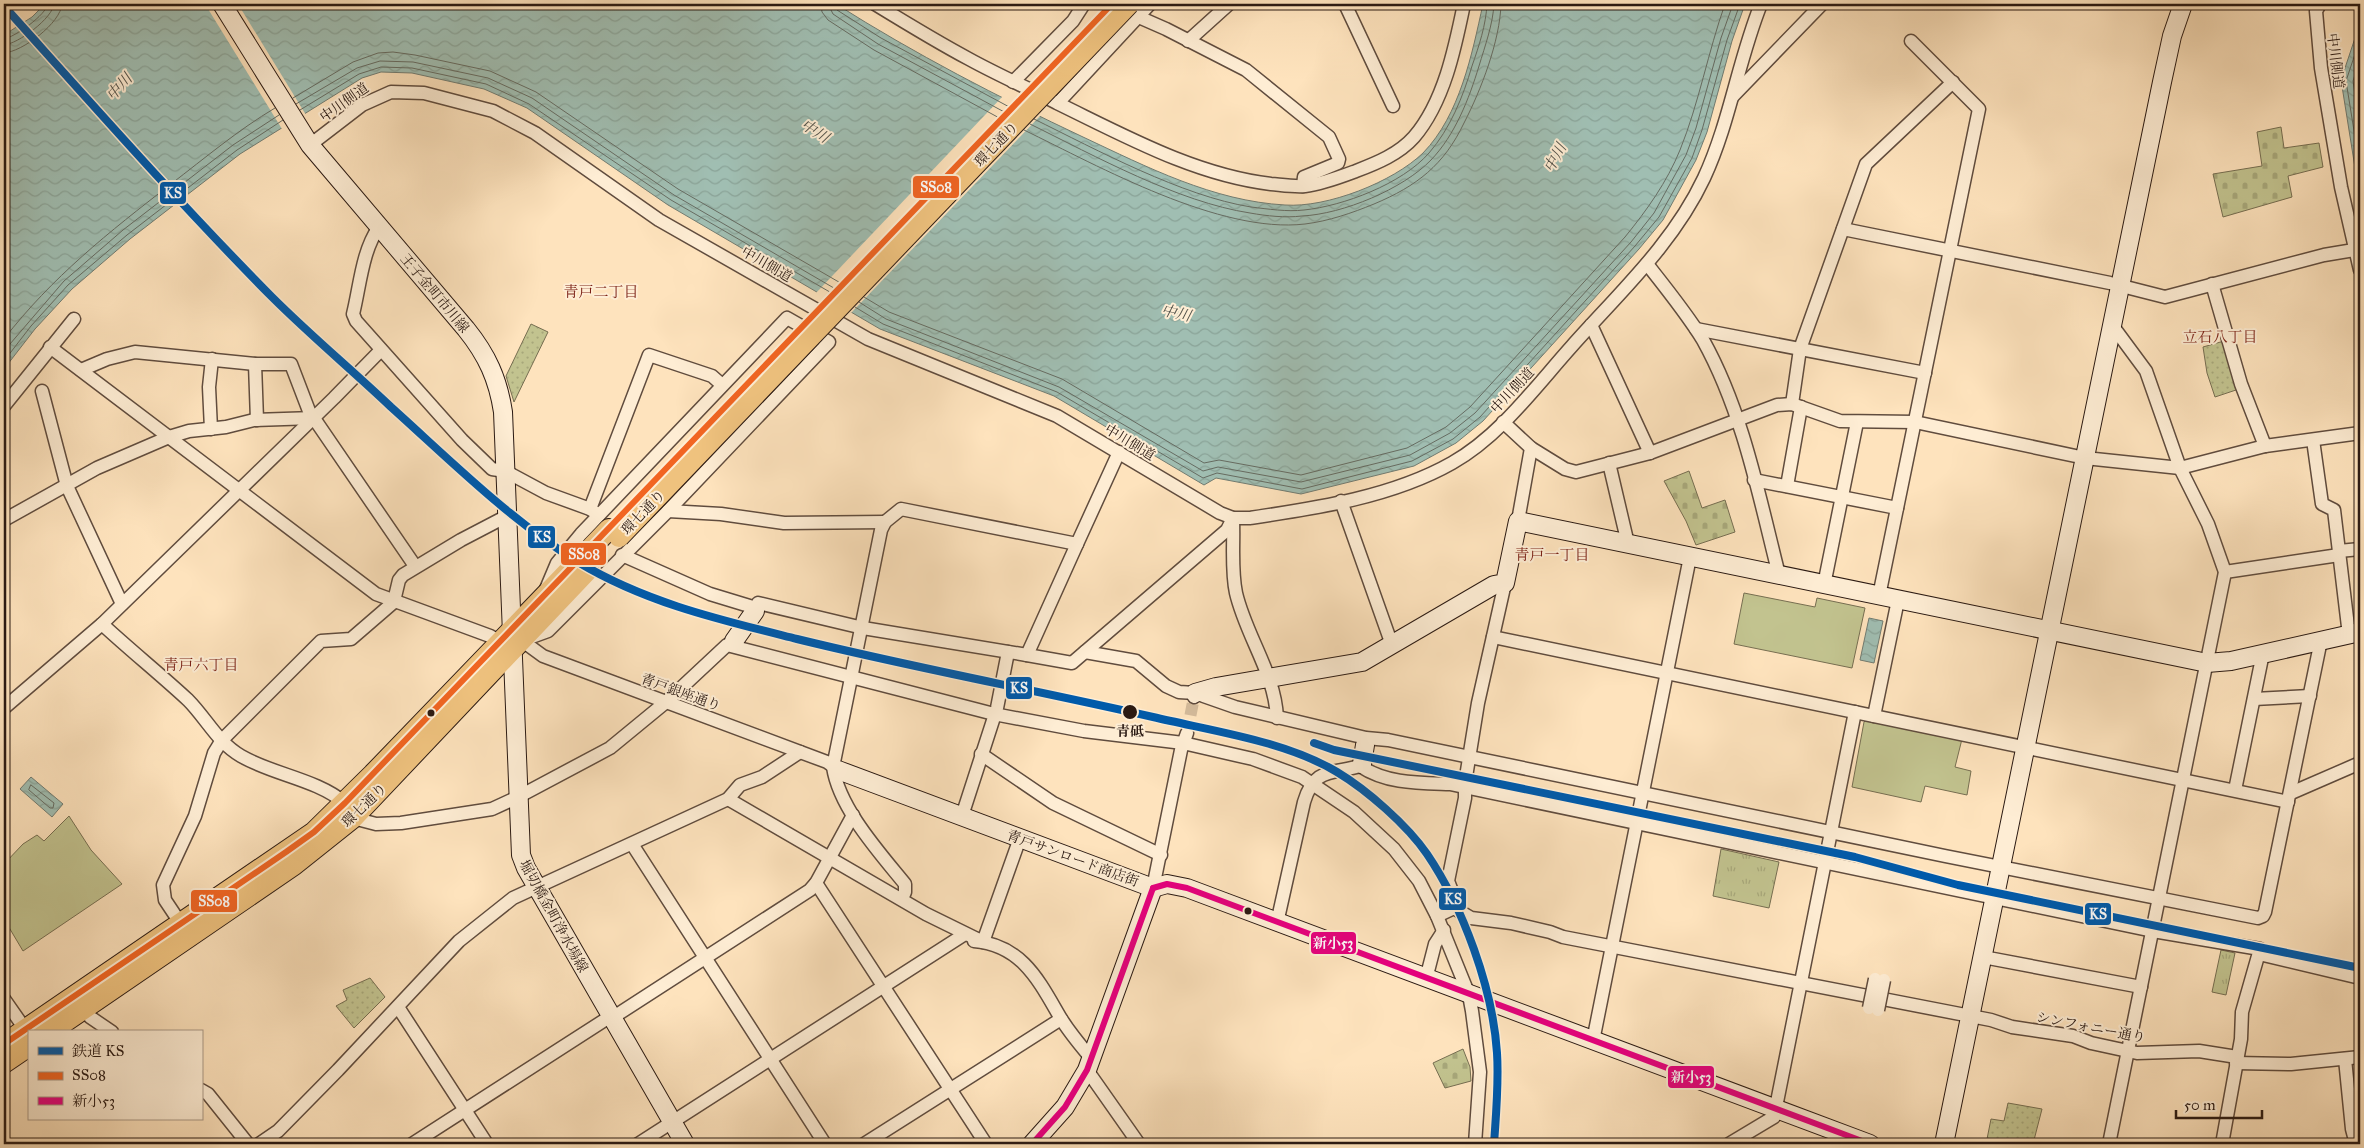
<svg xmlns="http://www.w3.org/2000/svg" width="2364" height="1148" viewBox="0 0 2364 1148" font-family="'IM FELL Great Primer','Noto Serif JP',serif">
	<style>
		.grass { fill: url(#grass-tufts); stroke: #766e51 }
		.cemetery { fill: url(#cemetery-stones); stroke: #766e51 }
		.park { fill: url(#park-dots); stroke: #766e51 }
		.pitch { fill: #c2c38f; stroke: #766e51 }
		.water { fill: url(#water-waves); stroke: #717c72 }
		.pier { fill: #fee3bd }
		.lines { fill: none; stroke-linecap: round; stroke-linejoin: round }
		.shore { stroke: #666c62; stroke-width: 1 }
		.street-tunnel { stroke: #d4bb9b; stroke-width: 12; stroke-dasharray: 12 6; stroke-linecap: butt }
		.street-casing { stroke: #604c3e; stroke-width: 15 }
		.secondary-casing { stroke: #2b1a13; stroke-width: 20 }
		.primary-casing { stroke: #2b1a13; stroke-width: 22 }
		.street { stroke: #feedd4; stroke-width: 12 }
		.secondary { stroke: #feedd4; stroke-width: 18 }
		.primary { stroke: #efc27e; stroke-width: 20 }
		.street-bridge-casing { stroke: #604c3e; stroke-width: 15; stroke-linecap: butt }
		.primary-bridge-casing { stroke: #2b1a13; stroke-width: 22; stroke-linecap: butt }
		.street-bridge { stroke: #feedd4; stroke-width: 12 }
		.primary-bridge { stroke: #efc27e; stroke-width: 20 }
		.bus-1-casing { stroke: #feedd4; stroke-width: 10 }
		.bus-2-casing { stroke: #feedd4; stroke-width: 10 }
		.bus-1 { stroke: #f26522; stroke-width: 6 }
		.bus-2 { stroke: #e5007d; stroke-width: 6 }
		.rail-1-casing { stroke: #feedd4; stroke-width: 11 }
		.rail-1 { stroke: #005aaa; stroke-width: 8 }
		.stop-dot { fill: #2b1a13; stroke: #feedd4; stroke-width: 2 }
		.labels { text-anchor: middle; stroke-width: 4; stroke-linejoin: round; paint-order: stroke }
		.street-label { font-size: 14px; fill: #2b1a13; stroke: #feedd4 }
		.stop-label { font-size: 14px; font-weight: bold; fill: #2b1a13; stroke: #feedd4 }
		.water-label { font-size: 15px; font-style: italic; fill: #54534b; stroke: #feedd4 }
		.neighbourhood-label { font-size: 15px; fill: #7a1f14; stroke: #feedd4 }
		.line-badge { stroke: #feedd4; stroke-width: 2 }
		.badge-label { font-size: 14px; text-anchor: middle; font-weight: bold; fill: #fff }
	</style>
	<defs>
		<pattern id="grass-tufts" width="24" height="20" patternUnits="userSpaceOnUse" patternTransform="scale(1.25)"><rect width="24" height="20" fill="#c2c38f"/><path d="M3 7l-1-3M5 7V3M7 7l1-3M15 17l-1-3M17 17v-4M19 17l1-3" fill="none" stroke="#a7a77a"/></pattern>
		<pattern id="cemetery-stones" width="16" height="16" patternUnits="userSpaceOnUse" patternTransform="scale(1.25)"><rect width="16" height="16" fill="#c2c38f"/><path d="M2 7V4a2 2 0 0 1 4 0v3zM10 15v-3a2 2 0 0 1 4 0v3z" fill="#a7a77a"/></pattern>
		<pattern id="park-dots" width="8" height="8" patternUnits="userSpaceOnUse" patternTransform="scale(1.25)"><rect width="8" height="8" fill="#c2c38f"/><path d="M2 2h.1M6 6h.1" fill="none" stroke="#a7a77a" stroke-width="1.8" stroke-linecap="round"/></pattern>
		<pattern id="water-waves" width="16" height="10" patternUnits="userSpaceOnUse" patternTransform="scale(1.25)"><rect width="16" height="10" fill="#a0beb2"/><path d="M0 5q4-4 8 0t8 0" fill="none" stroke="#8aa398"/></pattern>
	</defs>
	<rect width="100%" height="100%" fill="#fee3bd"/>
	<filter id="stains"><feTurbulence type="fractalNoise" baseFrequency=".004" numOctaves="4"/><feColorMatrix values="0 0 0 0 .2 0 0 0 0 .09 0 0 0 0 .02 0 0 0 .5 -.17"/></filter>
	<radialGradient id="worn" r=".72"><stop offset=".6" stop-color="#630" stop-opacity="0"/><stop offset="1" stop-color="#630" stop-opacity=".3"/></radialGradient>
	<g class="grass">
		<path d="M1721 849 1779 862 1769 908 1713 896Z"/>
		<path d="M2221 950 2235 953 2226 995 2212 992Z"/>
	</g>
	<g class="cemetery">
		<path d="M2281 127 2284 148 2319 143 2323 167 2288 176 2292 197 2223 217 2213 174 2262 166 2257 132Z"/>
		<path d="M1689 471 1702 508 1725 500 1735 532 1696 545 1686 521 1664 481Z"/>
		<path d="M1463 1049 1470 1067 1471 1081 1445 1088 1433 1063Z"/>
	</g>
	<g class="park">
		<path d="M531 324 548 332 514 402 506 376Z"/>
		<path d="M2224 341 2239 389 2215 397 2207 373 2203 347Z"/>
		<path d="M370 978 385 997 354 1028 336 1006 347 1000 343 990Z"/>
		<path d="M2008 1103 2042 1109 2033 1144H1986L1991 1119 2004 1121Z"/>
	</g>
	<g class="pitch">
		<path d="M1744 593 1815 607 1817 598 1865 608 1852 668 1734 644Z"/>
		<path d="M1866 720 1962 739 1955 767 1971 771 1967 795 1925 786 1921 802 1852 787 1864 722Z"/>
		<path d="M69 816 91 850 122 884 23 951 4 919V864L23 844 37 835 44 841Z"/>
	</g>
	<g class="water">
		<path d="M45 4H836C915 54 998 97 1083 137 1147 167 1213 201 1285 205 1327 208 1393 182 1423 153 1460 115 1472 54 1483 4H1745L1732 41 1707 132 1696 160 1663 220 1639 249 1483 421 1456 443 1414 466 1301 494 1216 478 1204 485 1054 396 880 329 668 205 527 108 484 89 412 73 381 72 362 78 240 154 130 239 72 289 35 329 4 369V35L32 17Z"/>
		<path d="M2360 23V199L2341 80Z"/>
		<path d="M1869 618 1883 621 1874 663 1860 660Z"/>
		<path d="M31 777 63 804 52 817 20 789Z"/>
	</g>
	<g class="pier">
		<path d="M205 4H238L306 115 282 129Z"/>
		<path d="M1003 96 1041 115 851 313 816 293Z"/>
	</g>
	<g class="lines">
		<g class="shore">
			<path d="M821 4 822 12 828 20 874 50 1003 120"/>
			<path d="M828 4 833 14 878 44 1008 114"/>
			<path d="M835 4 837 10 881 38 1013 109"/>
			<path d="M4 39C15 37 46 15 48 4"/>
			<path d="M2360 39 2346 81 2360 168"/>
			<path d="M4 45C18 44 53 18 54 4"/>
			<path d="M4 53C22 52 61 23 62 4"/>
			<path d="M2360 58 2353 81 2360 129"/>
			<path d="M293 98 353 62 378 53 393 52 415 55 490 71 536 92 678 189 844 285"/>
			<path d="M296 104 357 68 380 61 413 62 488 78 532 98 674 195 839 291"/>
			<path d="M300 110 359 74 381 67 412 68 486 84 529 104 671 200 835 295"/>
			<path d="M1034 119C1097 150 1182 196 1251 207 1268 209 1287 212 1304 210 1343 206 1402 184 1429 153 1450 129 1463 97 1472 66 1479 46 1486 25 1487 4"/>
			<path d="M1030 124C1095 156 1178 202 1250 213 1267 216 1285 218 1302 216 1343 214 1403 189 1431 160 1455 135 1469 99 1479 66 1485 46 1493 24 1494 4"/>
			<path d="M1024 130C1100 167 1220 234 1305 224 1329 221 1352 213 1374 204 1417 186 1444 165 1464 123 1481 90 1500 41 1501 4"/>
			<path d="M864 297 889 312 1062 379 1204 463 1219 460 1301 475 1407 448 1446 427 1470 407 1625 237C1647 210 1667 182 1680 150 1699 103 1708 52 1725 4"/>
			<path d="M859 302 886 319 1059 387 1203 471 1218 467 1301 482 1410 455 1450 433 1475 413 1631 242 1654 213 1686 155 1696 128 1721 38 1733 4"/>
			<path d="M855 307 883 324 1057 392 1203 478 1217 473 1302 489 1412 461 1453 439 1480 417 1635 246 1659 217 1692 158 1702 130 1727 40 1740 4"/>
			<path d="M4 339C52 277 109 232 171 184 205 158 238 130 275 108"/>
			<path d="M4 351 64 281 123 230 233 145 279 115"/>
			<path d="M4 361 31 326 68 285 127 235 237 150 283 120"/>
			<path d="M31 785 54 803 53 808H50L29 790Z"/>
		</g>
		<path class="street-tunnel" d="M1187 733 1194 697"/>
		<g class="street-casing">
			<g id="street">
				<path d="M875 4C906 23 937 42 969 59 998 75 1028 88 1057 103 1125 136 1195 175 1271 184 1282 185 1294 187 1305 186 1322 184 1340 177 1356 171 1377 163 1399 154 1414 137 1444 102 1455 48 1464 4"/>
				<path d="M1109 4 1166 29 1246 70 1329 137 1339 159 1338 163 1304 177 1303 186"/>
				<path d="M1345 4 1393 106"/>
				<path d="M2320 4 2316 11 2321 68 2341 187 2360 270"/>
				<path d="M1188 41 1229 4"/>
				<path d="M1013 82 1073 21 1084 4"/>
				<path d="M1733 96 1822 4"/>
				<path d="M1058 103 1150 4"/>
				<path d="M310 145 362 105 391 92 424 93 493 111 535 133 659 220 868 339 1057 416 1220 513 1233 518H1250C1317 508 1392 497 1452 463 1500 436 1536 386 1572 346 1619 293 1673 244 1704 178 1730 122 1738 61 1761 4"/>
				<path d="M379 227C362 251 360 286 353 314L356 321 462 440 492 469 505 471 546 493 590 509 599 515"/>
				<path d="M1843 229 2110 283 2165 297 2324 255 2354 250"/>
				<path d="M1647 264C1666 288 1687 314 1703 340 1743 412 1759 496 1779 575"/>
				<path d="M2212 284 2241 384 2265 446"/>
				<path d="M1591 325 1650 453"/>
				<path d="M1696 329 1925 373"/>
				<path d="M50 347 376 594 490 636 505 645"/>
				<path d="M255 364 257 420"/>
				<path d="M81 370 107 359 135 352 255 364H291L309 411 415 566"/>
				<path d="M42 391 67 486 122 604"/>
				<path d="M1792 404 1800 349 1866 164 1953 82"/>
				<path d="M4 406 74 319"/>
				<path d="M1503 422 1531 448 1518 521"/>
				<path d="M211 429 209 387 212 359"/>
				<path d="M2313 440 2322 504 2334 510 2349 635"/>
				<path d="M1531 448 1565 469 1576 472 1650 453 1777 405 1792 404 1840 421 1915 422 2085 458 2180 468 2265 446 2360 433"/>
				<path d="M1609 463 1628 544"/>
				<path d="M1754 480 1897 508"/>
				<path d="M1787 486 1801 407"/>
				<path d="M1341 501 1392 645"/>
				<path d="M590 509 649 355 712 376 721 384"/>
				<path d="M668 511 721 514 784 523 885 522"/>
				<path d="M4 520 97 468 169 437 189 431 226 427 254 420 314 418"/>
				<path d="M1233 520C1234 544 1231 570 1236 593 1246 636 1275 673 1277 718"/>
				<path d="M2339 551 2360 549"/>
				<path d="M622 555 710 594 756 608"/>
				<path d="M2225 572 2339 555"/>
				<path d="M1824 585 1857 422"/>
				<path d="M1879 596 1979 109 1911 41"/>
				<path d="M394 601 399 580 403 575 461 540 507 516"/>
				<path d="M755 611 758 603 863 628 1027 655 1077 544"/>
				<path d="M102 624C130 650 160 674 188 700 206 718 218 743 241 756 274 775 316 779 345 803"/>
				<path d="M517 637 543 656 827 762 838 770"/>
				<path d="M1493 637 2288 802"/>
				<path d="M526 639 548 631 668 511 829 342 787 318 581 534 557 563 546 589"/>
				<path d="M1085 652 1136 661 1166 686 1179 692 1195 693 1194 697"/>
				<path d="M1027 655 1072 663 1227 530 1233 518"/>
				<path d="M1195 693 1235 707 1366 738 1388 740 1945 856 2258 918 2263 916 2265 912 2321 640"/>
				<path d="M2254 699 2310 696"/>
				<path d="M4 708 102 624 334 398 381 350"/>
				<path d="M1874 716 1898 600"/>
				<path d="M981 754 1053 803 1161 855"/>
				<path d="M2235 790 2263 653"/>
				<path d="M2291 793 2360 763"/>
				<path d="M728 799 926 914 983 942 1020 838"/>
				<path d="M962 816 997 708 1008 652"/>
				<path d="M353 818 376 824 401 823 492 809 518 797 610 748 666 702 727 645 994 714 1084 731 1183 743 1253 759 1302 777 1354 812 1394 849 1419 881 1437 916 1469 995 1472 1011 1480 1072 1475 1144"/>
				<path d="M632 844 825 1144"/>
				<path d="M816 883 986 1144"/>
				<path d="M1153 888 1181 750 1187 733"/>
				<path d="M902 899 905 892V884C879 852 839 808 833 767L881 530 885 522 901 509 1077 544 1119 452"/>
				<path d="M1454 908 1453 894 1448 881 1465 798V783L1478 703 1505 583"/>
				<path d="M1437 916 1454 908 1471 918 1511 923 1550 932 1563 937 1991 1020 2012 1027 2073 1036 2091 1043 2137 1053 2199 1051 2237 1057"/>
				<path d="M1277 923 1304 802C1314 768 1331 774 1360 766 1387 784 1419 783 1450 784L2153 931 2260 949 2242 1012 2241 1039 2222 1144"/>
				<path d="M181 924 165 900 163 885 195 816 214 753 222 740 321 641 351 639 395 601"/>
				<path d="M974 941C1022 945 1039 981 1060 1017 1069 1032 1080 1045 1091 1058"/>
				<path d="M2259 954 2360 978"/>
				<path d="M1983 957 2141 987"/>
				<path d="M1426 979 1435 944 1444 930"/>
				<path d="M4 999 25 1029"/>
				<path d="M398 1007 487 1144"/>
				<path d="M84 1009 90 1017 112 1032"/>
				<path d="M612 1018 810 890 816 883 853 815"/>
				<path d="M1593 1041 1690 557"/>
				<path d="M2345 1059 2352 1129 2356 1144"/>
				<path d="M2236 1063 2291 1064 2360 1057"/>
				<path d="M1087 1070 1139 1144"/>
				<path d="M201 1090 208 1094 248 1144"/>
				<path d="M259 1144 278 1131 338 1070 459 941 513 898 728 799 740 785 762 777 800 752"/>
				<path d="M412 1144 611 1016"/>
				<path d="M638 1144 965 934"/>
				<path d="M864 1144 1061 1019"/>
				<path d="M1729 1144 1774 1117 1855 712"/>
				<path d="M2109 1144 2225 572 2208 524 2180 468 2146 371 2112 325"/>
			</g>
		</g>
		<g class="secondary-casing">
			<g id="secondary">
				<path d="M222 4 310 145 466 329C487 355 498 379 503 412L521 855 526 868 685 1144"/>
				<path d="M734 641 755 611"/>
				<path d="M1195 693 1216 687 1362 662 1494 585 1505 583 1518 521 2207 663 2231 661 2360 632"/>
				<path d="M1362 764 1365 745"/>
				<path d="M838 770 1153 888 1167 884 1187 888 1870 1144"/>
				<path d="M1032 1144 1065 1107 1087 1070 1153 888"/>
				<path d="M1944 1144 2162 82 2172 36 2183 4"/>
			</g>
		</g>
		<g class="primary-casing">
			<g id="primary">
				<path d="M50 1032 294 865 353 818 588 570"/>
				<path d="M4 1044 314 832 373 774 609 529"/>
				<path d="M4 1063 29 1046"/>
			</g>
		</g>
		<use href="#street" class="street"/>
		<use href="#secondary" class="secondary"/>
		<use href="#primary" class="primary"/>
		<g class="street-bridge-casing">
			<g id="street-bridge">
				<path d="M1869 1008 1875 979"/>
				<path d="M1878 1010 1884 980"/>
			</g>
		</g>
		<g class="primary-bridge-casing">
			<path id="primary-bridge" d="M619 537 1129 4"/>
		</g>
		<use href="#street-bridge" class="street-bridge"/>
		<use href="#primary-bridge" class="primary-bridge"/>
		<g class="bus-1-casing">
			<path id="bus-1" d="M4 1044 286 852 314 832 345 803 1112 4"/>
		</g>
		<g class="bus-2-casing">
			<g id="bus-2">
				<path d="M1153 888 1167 884 1187 888 1870 1144"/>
				<path d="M1032 1144 1065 1107 1087 1070 1153 888"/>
			</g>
		</g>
		<use href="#bus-1" class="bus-1"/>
		<use href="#bus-2" class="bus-2"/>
		<g class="rail-1-casing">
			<g id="rail-1">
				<path d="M4 6C92 104 179 203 272 297 310 335 352 370 391 407 451 461 509 519 578 562 646 603 721 620 797 639 915 668 1035 690 1153 717 1212 731 1286 741 1337 772 1367 790 1407 825 1427 854 1463 907 1493 989 1497 1053 1499 1083 1496 1114 1494 1144"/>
				<path d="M1314 743 1334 750 1855 857 1958 885 2360 968"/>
			</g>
		</g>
		<use href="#rail-1" class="rail-1"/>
	</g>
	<g class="stop-dot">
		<circle cx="1130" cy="712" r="8"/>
		<circle cx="431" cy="713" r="4.5"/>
		<circle cx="1248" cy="911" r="4.5"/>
	</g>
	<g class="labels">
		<g class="street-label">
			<text transform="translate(2336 61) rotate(83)" y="5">中川側道</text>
			<text transform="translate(344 102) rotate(-35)" y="5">中川側道</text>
			<text transform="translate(996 144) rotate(-46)" y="5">環七通り</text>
			<text transform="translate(767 264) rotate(30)" y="5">中川側道</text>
			<text transform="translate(435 293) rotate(50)" y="5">王子金町市川線</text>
			<text transform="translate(1512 390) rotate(-47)" y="5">中川側道</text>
			<text transform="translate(1130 442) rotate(31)" y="5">中川側道</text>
			<text transform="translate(643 512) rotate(-46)" y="5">環七通り</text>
			<text transform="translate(681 692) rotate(20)" y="5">青戸銀座通り</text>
			<text transform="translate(364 805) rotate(-44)" y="5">環七通り</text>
			<text transform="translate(1073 858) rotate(20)" y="5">青戸サンロード商店街</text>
			<text transform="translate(554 916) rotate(61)" y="5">堀切橋金町浄水場線</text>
			<text transform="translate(2091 1027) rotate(11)" y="5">シンフォニー通り</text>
		</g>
		<g class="stop-label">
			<text x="1130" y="736">青砥</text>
		</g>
		<g class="water-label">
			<text transform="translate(119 87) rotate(-48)" y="5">中川</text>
			<text transform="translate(815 131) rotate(32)" y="5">中川</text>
			<text transform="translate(1555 158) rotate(-62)" y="5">中川</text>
			<text transform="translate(1176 313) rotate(13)" y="5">中川</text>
		</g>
		<g class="neighbourhood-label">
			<text x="601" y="297">青戸二丁目</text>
			<text x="2220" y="342">立石八丁目</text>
			<text x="1552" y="560">青戸一丁目</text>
			<text x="201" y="670">青戸六丁目</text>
		</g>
	</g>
	<g class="line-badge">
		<rect x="912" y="175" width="48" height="24" rx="5" fill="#f26522"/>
		<rect x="159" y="181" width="28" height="24" rx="5" fill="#005aaa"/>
		<rect x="527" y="525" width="29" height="24" rx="5" fill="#005aaa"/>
		<rect x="560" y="542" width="47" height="24" rx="5" fill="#f26522"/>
		<rect x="1005" y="676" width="28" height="24" rx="5" fill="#005aaa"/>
		<rect x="1438" y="887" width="29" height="24" rx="5" fill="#005aaa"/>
		<rect x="190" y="889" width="48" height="24" rx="5" fill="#f26522"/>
		<rect x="2084" y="902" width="28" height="24" rx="5" fill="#005aaa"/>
		<rect x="1310" y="931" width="47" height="24" rx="5" fill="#e5007d"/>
		<rect x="1667" y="1065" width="48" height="24" rx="5" fill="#e5007d"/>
	</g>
	<g class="badge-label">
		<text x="936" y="192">SS08</text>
		<text x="173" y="198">KS</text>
		<text x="542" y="542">KS</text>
		<text x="584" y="559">SS08</text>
		<text x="1019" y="693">KS</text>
		<text x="1453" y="904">KS</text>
		<text x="214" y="906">SS08</text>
		<text x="2098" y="919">KS</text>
		<text x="1333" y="948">新小53</text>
		<text x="1691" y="1082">新小53</text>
	</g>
	<rect width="2364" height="1148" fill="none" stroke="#fee3bd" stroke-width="20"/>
	<rect x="5" y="5" width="2354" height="1138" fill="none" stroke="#2b1a13" stroke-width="2.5"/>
	<rect x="10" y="10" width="2344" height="1128" fill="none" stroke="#2b1a13"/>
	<rect x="28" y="1030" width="175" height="90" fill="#feedd4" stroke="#aa9987"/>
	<rect x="38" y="1047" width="25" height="8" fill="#005aaa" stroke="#aa9987"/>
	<text x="72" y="1056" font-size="15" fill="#2b1a13">鉄道 KS</text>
	<rect x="38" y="1072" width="25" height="8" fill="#f26522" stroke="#aa9987"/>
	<text x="72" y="1080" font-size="15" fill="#2b1a13">SS08</text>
	<rect x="38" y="1097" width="25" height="8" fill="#e5007d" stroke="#aa9987"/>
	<text x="72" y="1106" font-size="15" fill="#2b1a13">新小53</text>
	<path d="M2176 1110v8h86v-8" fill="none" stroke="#2b1a13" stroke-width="2.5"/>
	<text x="2184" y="1110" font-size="15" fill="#2b1a13" stroke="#feedd4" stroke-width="4" paint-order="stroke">50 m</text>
	<rect width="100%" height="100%" filter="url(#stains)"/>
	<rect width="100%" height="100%" fill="url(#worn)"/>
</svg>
